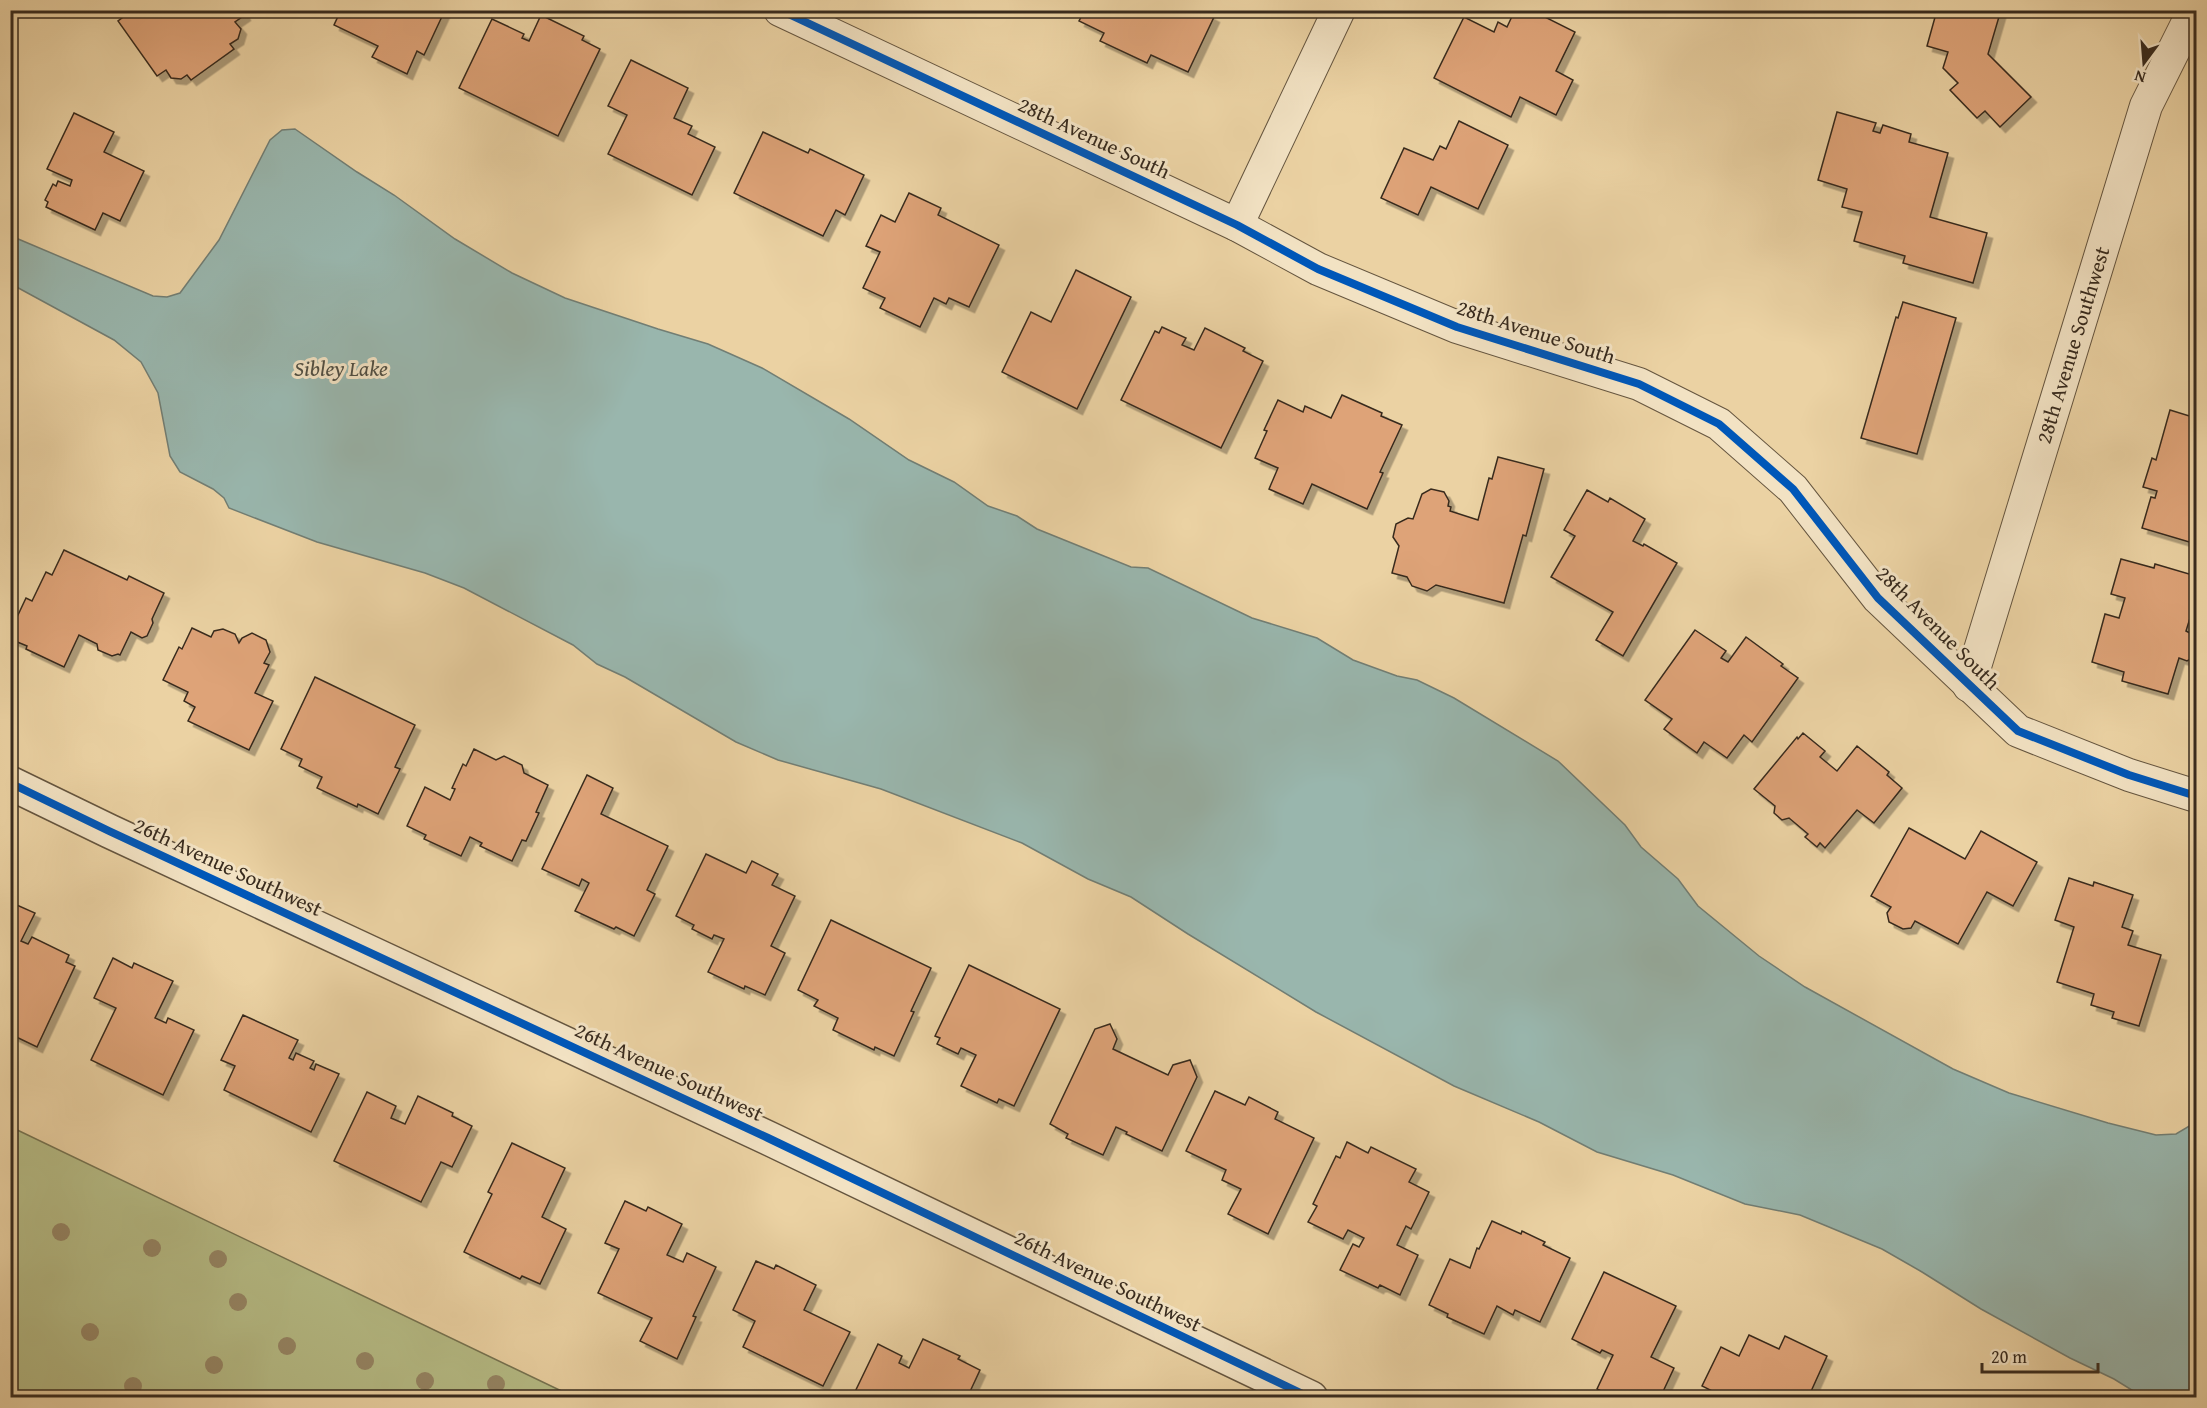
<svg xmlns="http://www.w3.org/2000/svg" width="2207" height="1408" viewBox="0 0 2207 1408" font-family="'Gentium Book Plus',serif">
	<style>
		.green { fill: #b6bc86; stroke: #777452; stroke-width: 1.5 }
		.water { fill: #99b6ad; stroke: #727e74; stroke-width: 1.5 }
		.building { fill: #dea378; stroke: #382b1e; stroke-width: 1.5; filter: url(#shadow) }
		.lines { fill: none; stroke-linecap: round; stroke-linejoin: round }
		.minor-casing { stroke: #65553f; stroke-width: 34 }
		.tertiary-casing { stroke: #65553f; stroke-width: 36 }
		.minor { stroke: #f2e2c3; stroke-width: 32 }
		.tertiary { stroke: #f2e2c3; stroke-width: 33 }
		.cycleway-casing { stroke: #f2e2c3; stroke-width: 11 }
		.cycleway { stroke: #0057b8; stroke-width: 8 }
		.tree { fill: #968665 }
		.labels { text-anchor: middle; stroke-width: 6; stroke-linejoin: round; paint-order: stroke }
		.street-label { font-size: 21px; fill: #382b1e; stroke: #f2e2c3 }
		.water-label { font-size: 22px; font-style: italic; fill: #504e42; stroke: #f2e2c3 }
	</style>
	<defs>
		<filter id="shadow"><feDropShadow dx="5.5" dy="5.5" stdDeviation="0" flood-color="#0004"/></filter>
	</defs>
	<rect width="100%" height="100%" fill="#ebd2a3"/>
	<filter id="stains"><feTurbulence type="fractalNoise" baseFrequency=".00333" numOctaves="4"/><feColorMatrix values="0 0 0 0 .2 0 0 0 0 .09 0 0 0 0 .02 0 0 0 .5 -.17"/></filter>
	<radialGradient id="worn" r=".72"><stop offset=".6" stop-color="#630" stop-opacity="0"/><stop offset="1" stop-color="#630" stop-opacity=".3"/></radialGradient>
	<path class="green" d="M11 1127 574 1397H11Z"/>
	<path class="water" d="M295 129 357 172 394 195 455 239 512 273 565 298 658 329 708 344 762 368 849 419 909 460 954 482 988 506 1017 516 1037 529 1131 567 1148 568 1252 618 1317 638 1353 660 1397 676 1417 680 1454 698 1558 761 1625 825 1641 847 1678 879 1698 906 1759 956 1805 987 1953 1069 2009 1093 2108 1123 2156 1135 2176 1134 2196 1122V1397H2143L2114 1379 2070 1358 1981 1309 1922 1272 1882 1249 1800 1215 1745 1204 1673 1175 1597 1152 1539 1122 1454 1086 1316 1012 1188 934 1131 897 1088 879 1022 843 881 789 778 760 736 742 625 677 597 664 573 645 464 588 425 573 317 542 229 508 224 498 213 489 180 472 170 456 158 393 141 362 114 340 11 284V236L153 296 167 297 180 293 219 240 270 140 282 130Z"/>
	<g class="building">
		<path d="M129 10H242L245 15 235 22 241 29 238 39 230 44 234 49 191 80 187 75 181 79 171 78 166 70 157 76 118 21 130 12Z"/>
		<path d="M341 10H445L424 55 417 51 407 74 372 57 378 46 334 25Z"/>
		<path d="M1085 10H1201L1214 17 1188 72 1151 55 1147 63 1100 41 1104 33 1079 21Z"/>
		<path d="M1515 10H1531L1575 32 1556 71 1573 80 1556 115 1520 97 1511 117 1434 78 1464 17 1494 32 1498 22 1507 27Z"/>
		<path d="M1937 10H2001L1988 54 2031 97 2000 127 1985 111 1977 118 1950 90 1958 83 1943 68 1948 52 1927 46Z"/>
		<path d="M541 15 584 36 582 40 600 49 558 136 459 88 492 19 524 34 522 38 529 41Z"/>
		<path d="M631 60 688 88 674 118 692 126 688 134 715 147 692 195 608 154 627 115 608 106Z"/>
		<path d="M1837 112 1876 123 1873 131 1880 133 1883 125 1911 134 1909 142 1948 153 1930 217 1987 233 1973 283 1903 263 1905 256 1854 241 1862 212 1842 207 1847 189 1818 180Z"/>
		<path d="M74 113 114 132 104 152 144 171 120 221 103 213 95 230 46 207 48 202 45 200 53 184 56 186 58 181 70 186 72 180 47 169Z"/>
		<path d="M1459 121 1508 145 1478 209 1431 187 1418 215 1381 198 1404 148 1433 160 1440 146 1446 149Z"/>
		<path d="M763 132 808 153 810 149 864 175 845 215 836 210 823 236 734 193Z"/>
		<path d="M909 193 941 208 938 215 999 245 969 307 949 298 946 304 934 298 920 327 880 308 885 298 863 288 880 252 866 246 881 215 895 222Z"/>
		<path d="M1076 270 1131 297 1077 409 1002 372 1031 312 1051 322Z"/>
		<path d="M1903 302 1956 318 1917 454 1861 438 1896 317 1898 318Z"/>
		<path d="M1162 327 1186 338 1182 345 1194 350 1205 328 1245 348 1243 351 1263 361 1221 448 1121 400 1155 331 1159 333Z"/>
		<path d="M1342 395 1382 413 1381 416 1402 425 1380 472 1383 473 1367 509 1312 484 1303 504 1269 489 1278 468 1255 458 1267 431 1264 430 1278 400 1303 412 1305 406 1331 418Z"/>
		<path d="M2170 410 2196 418V544L2142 528 2151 497 2155 498 2157 491 2143 487 2152 458 2156 460Z"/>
		<path d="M1498 457 1544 469 1526 536 1523 535 1504 603 1436 585 1427 591 1412 586 1407 577 1392 573 1399 546 1393 537 1396 524 1408 518 1413 519 1422 494 1431 489 1444 492 1449 501 1448 506 1451 507 1450 511 1478 520 1489 478 1492 479Z"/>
		<path d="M1587 490 1608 502 1610 498 1645 519 1633 541 1643 546 1644 544 1677 563 1623 656 1596 640 1613 612 1551 577 1575 536 1564 530Z"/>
		<path d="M64 550 127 580 129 576 164 593 152 619 153 623 147 636 142 638 131 632 120 655 118 654 112 656 98 650 97 644 79 635 64 667 26 649 27 646 10 639V632L26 598 32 601 46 572 52 575Z"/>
		<path d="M2121 559 2154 568 2155 564 2196 576V619L2190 618 2186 631 2196 636V656L2187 661 2179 658 2168 694 2122 681 2124 672 2092 662 2105 614 2119 618 2125 598 2111 594Z"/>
		<path d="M192 628 211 637 214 631 223 629 235 634 239 643 242 638 252 633 266 640 270 652 264 663 269 665 255 693 273 701 249 750 188 721 195 707 184 701 188 692 163 680 179 647 182 649Z"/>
		<path d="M1695 630 1726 651 1721 658 1728 662 1746 637 1783 664 1781 666 1798 678 1752 742 1744 735 1727 758 1704 742 1697 753 1664 729 1672 719 1645 700Z"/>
		<path d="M315 677 415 725 395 767 400 769 378 814 358 804 357 807 317 788 322 777 299 766 302 759 281 749Z"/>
		<path d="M1803 733 1825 751 1820 757 1837 771 1857 746 1889 772 1887 775 1902 788 1874 823 1857 810 1825 848 1820 843 1817 847 1805 837 1808 834 1789 818 1782 820 1774 813 1775 806 1754 789 1797 737 1798 739Z"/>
		<path d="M474 749 496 760 504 756 522 765 524 773 548 785 536 812 539 813 526 841 522 840 512 861 480 846 482 843 470 837 461 856 424 839 426 835 407 826 425 787 450 800 455 789 452 788 463 764 466 766Z"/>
		<path d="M587 775 613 788 601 814 668 846 647 890 655 894 634 936 616 927 614 929 575 911 589 883 582 879 579 886 542 869Z"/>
		<path d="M1909 828 1965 859 1981 831 2037 862 2013 906 1987 892 1958 944 1915 921 1911 928 1903 929 1889 922 1887 913 1891 907 1871 896Z"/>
		<path d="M706 854 746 873 752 861 778 874 772 885 795 896 771 946 785 953 765 995 745 986 744 989 708 972 724 939 714 935 712 939 692 929 694 925 676 916Z"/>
		<path d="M2069 878 2093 886 2094 882 2133 895 2122 927 2133 931 2128 945 2161 955 2139 1026 2112 1018 2114 1012 2091 1005 2094 994 2057 982 2074 927 2055 920Z"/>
		<path d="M10 902 35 913 21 941 28 944 32 937 69 955 66 962 75 966 37 1047 10 1034Z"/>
		<path d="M831 920 931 968 911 1011 914 1012 894 1056 875 1047 874 1050 833 1030 838 1018 814 1006 818 1000 798 990Z"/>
		<path d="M113 958 132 968 134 963 173 981 155 1018 166 1023 168 1018 194 1030 163 1095 91 1060 116 1008 94 998Z"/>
		<path d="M969 965 1060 1009 1014 1106 999 1099 997 1103 961 1086 976 1055 961 1048 958 1054 937 1044 940 1038 935 1036Z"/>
		<path d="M243 1015 298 1040 289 1058 293 1060 296 1053 314 1061 310 1068 314 1070 316 1064 339 1074 311 1132 224 1090 235 1066 221 1060Z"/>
		<path d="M1110 1024 1117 1039 1113 1049 1168 1075 1173 1065 1190 1060 1197 1077 1162 1151 1126 1134 1127 1132 1116 1127 1103 1155 1066 1138 1068 1134 1050 1124 1095 1029Z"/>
		<path d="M1215 1091 1245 1105 1249 1097 1278 1112 1275 1119 1314 1138 1268 1234 1228 1214 1241 1189 1222 1180 1226 1170 1186 1151Z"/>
		<path d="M367 1092 396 1106 391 1118 405 1124 418 1096 453 1113 452 1116 472 1126 452 1167 441 1162 421 1202 334 1161Z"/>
		<path d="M1347 1142 1368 1153 1371 1147 1416 1169 1409 1182 1429 1192 1411 1229 1406 1226 1397 1245 1418 1255 1400 1295 1380 1285 1378 1288 1340 1270 1353 1244 1359 1247 1364 1238 1348 1230 1343 1239 1308 1222 1317 1206 1313 1204 1336 1156 1340 1158Z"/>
		<path d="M512 1143 565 1168 542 1217 566 1229 540 1284 522 1276 520 1279 464 1252 492 1194 488 1192Z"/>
		<path d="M625 1201 646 1211 648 1207 682 1224 667 1255 683 1262 687 1253 716 1267 693 1316 696 1317 677 1359 640 1341 652 1318 598 1293 619 1249 605 1243Z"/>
		<path d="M1492 1221 1521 1234 1522 1231 1545 1242 1543 1245 1570 1258 1540 1322 1515 1310 1513 1315 1497 1306 1484 1334 1447 1317 1448 1314 1429 1305 1450 1259 1470 1268 1477 1248 1479 1249Z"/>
		<path d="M756 1261 774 1269 776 1265 816 1285 804 1310 850 1332 823 1386 743 1347 755 1321 733 1310Z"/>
		<path d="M1604 1272 1676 1306 1651 1357 1674 1368 1660 1398H1615L1597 1389 1613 1355 1602 1350 1600 1353 1572 1339Z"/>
		<path d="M1749 1335 1779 1349 1785 1336 1827 1356 1808 1398H1726L1702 1386 1721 1347 1739 1356Z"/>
		<path d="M923 1339 960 1356 958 1359 980 1370 967 1398H852L878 1344 902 1356 899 1363 909 1368Z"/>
	</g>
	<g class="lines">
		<g class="minor-casing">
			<g id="minor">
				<path d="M780 10 1237 225 1318 269 1457 327 1639 384 1719 424 1793 489 1878 598 2018 731 2129 775 2196 796"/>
				<path d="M1237 225 1339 10"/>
				<path d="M1969 686 2146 106 2194 10"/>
			</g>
		</g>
		<g class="tertiary-casing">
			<path id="tertiary" d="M10 783 109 831 768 1138 1311 1398"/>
		</g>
		<use href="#minor" class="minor"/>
		<use href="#tertiary" class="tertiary"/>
		<g class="cycleway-casing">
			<g id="cycleway">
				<path d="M780 10 1237 225 1318 269 1457 327 1639 384 1719 424 1793 489 1878 598 2018 731 2129 775 2196 796"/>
				<path d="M10 783 109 831 768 1138 1311 1398"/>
			</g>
		</g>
		<use href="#cycleway" class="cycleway"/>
	</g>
	<g class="tree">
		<circle cx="61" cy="1232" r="9"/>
		<circle cx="152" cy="1248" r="9"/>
		<circle cx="218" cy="1259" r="9"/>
		<circle cx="238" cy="1302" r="9"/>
		<circle cx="90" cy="1332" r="9"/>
		<circle cx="287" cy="1346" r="9"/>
		<circle cx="365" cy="1361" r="9"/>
		<circle cx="214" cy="1365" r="9"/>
		<circle cx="425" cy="1381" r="9"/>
		<circle cx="496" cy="1384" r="9"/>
		<circle cx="133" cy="1386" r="9"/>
	</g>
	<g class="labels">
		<g class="street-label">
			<text transform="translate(1094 138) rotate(25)" y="7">28th Avenue South</text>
			<text transform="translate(1536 332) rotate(18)" y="7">28th Avenue South</text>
			<text transform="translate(2073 345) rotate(-73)" y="7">28th Avenue Southwest</text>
			<text transform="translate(1938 628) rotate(45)" y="7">28th Avenue South</text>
			<text transform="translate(228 867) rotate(25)" y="7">26th Avenue Southwest</text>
			<text transform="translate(669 1072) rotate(25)" y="7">26th Avenue Southwest</text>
			<text transform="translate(1108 1281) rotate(26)" y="7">26th Avenue Southwest</text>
		</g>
		<g class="water-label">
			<text x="341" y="376">Sibley Lake</text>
		</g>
	</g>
	<rect width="2207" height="1408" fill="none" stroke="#ebd2a3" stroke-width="36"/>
	<rect x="12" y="12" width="2183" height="1384" fill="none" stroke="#382b1e" stroke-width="3"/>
	<rect x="18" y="18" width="2171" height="1372" fill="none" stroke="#382b1e" stroke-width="1.5"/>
	<g transform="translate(2144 63) rotate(196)" stroke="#f2e2c3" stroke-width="4.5" paint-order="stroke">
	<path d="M0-4.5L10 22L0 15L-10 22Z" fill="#382b1e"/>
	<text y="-9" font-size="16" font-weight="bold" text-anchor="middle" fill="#382b1e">N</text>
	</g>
	<path d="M1982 1363v9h116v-9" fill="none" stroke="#382b1e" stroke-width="3"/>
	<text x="1991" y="1363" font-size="18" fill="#382b1e" stroke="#f2e2c3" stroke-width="4.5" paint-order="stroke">20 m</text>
	<rect width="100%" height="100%" filter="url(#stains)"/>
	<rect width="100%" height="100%" fill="url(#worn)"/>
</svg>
